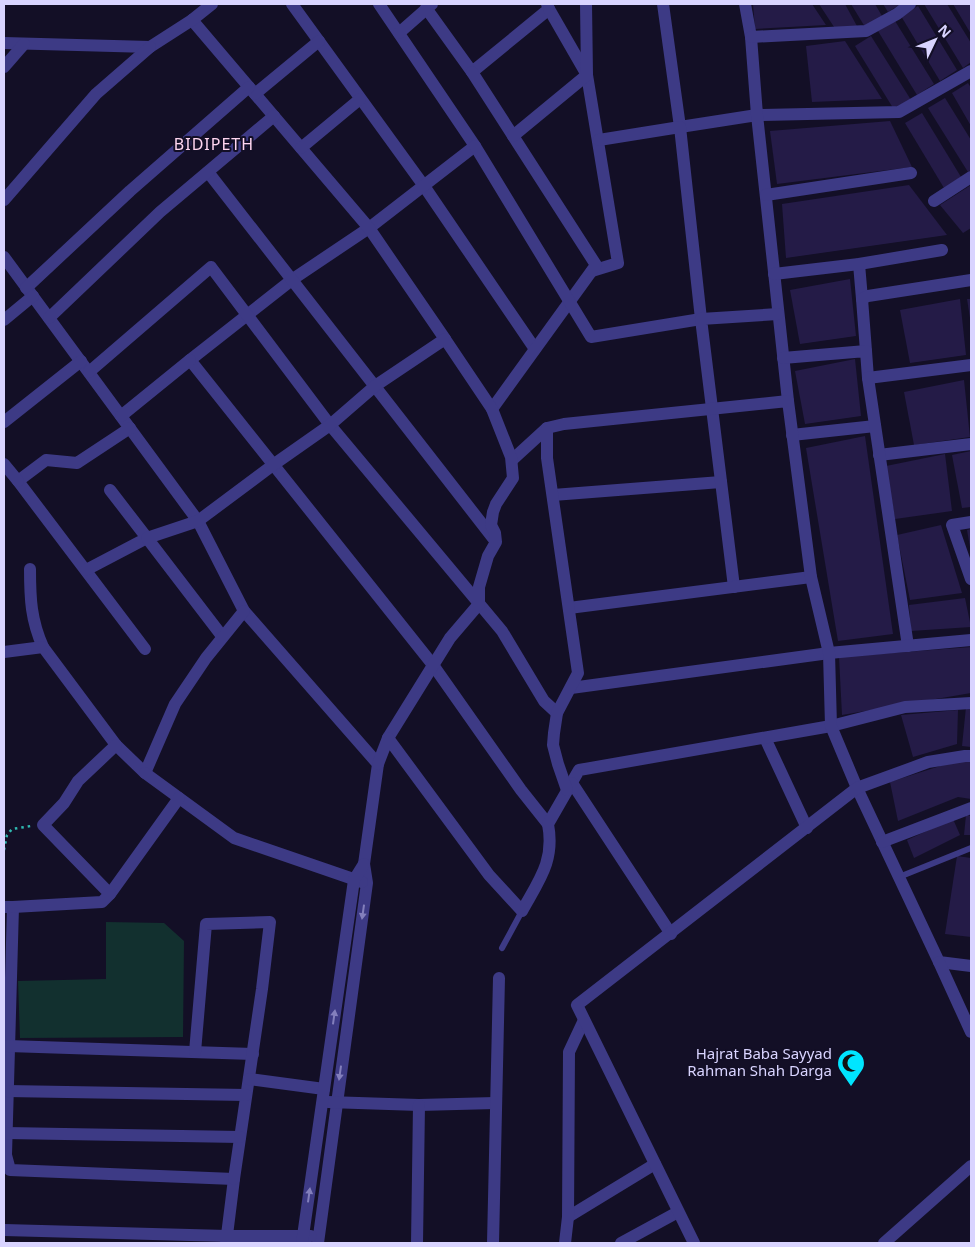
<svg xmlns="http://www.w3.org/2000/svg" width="975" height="1247" viewBox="0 0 975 1247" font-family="'Noto Sans',sans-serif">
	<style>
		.green { fill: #12302f }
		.building { fill: #241b47 }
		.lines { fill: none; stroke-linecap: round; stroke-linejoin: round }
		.path { stroke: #2fb8b0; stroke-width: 2.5; stroke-dasharray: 2.5 4; stroke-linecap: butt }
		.service { stroke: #3d3a85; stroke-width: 6 }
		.minor { stroke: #3d3a85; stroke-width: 12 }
		.oneway { fill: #837fbc }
		.labels { text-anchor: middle; stroke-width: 4; stroke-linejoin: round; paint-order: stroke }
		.poi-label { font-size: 15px; fill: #d9d4ff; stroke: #130f26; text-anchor: end }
		.neighbourhood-label { font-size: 16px; letter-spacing: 1px; fill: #ffd6f0; stroke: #130f26 }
	</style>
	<rect width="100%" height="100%" fill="#130f26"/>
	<path class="green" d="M106 922 164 923 184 941 183 1037 20 1038 18 981 106 979Z"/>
	<g class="building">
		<path d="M753 4H812L826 25 755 29Z"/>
		<path d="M819 4H845L858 28 836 30Z"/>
		<path d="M851 4H875L882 16 865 27Z"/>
		<path d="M883 4H901L888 12Z"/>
		<path d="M924 4H947L971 43V62L963 68Z"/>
		<path d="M953 4H971V34Z"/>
		<path d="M918 6 957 70 940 81 901 16Z"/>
		<path d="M895 21 934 84 917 95 878 31Z"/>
		<path d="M871 36 911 100 893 108 855 46Z"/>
		<path d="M845 41 882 99 812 102 806 46Z"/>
		<path d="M968 83 971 88V126L952 93Z"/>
		<path d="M945 98 971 140V170L968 172 928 108Z"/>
		<path d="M922 113 961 177 944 188 905 123Z"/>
		<path d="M890 121 912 167 777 184 770 131Z"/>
		<path d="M909 185 947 235 786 258 782 204Z"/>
		<path d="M971 185V228L963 233 940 205Z"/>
		<path d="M850 279 856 336 800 344 790 290Z"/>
		<path d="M960 299 966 355 910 363 900 310Z"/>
		<path d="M967 299H971V318H970Z"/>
		<path d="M855 359 861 416 805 424 795 371Z"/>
		<path d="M964 380 970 437 914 445 904 392Z"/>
		<path d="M865 436 893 634 838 641 806 448Z"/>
		<path d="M971 451V507L962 508 952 455Z"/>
		<path d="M945 454 952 511 895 519 886 466Z"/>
		<path d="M941 525 962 593 910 600 897 535Z"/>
		<path d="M971 529V547H970L967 530Z"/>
		<path d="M965 598 971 627 911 631 909 605Z"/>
		<path d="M971 647V693L842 715 839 657Z"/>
		<path d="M966 707 971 708V747L962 746Z"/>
		<path d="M958 710 957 744 913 757 901 715Z"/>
		<path d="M962 759 971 760V799L958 797 898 821 890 782Z"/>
		<path d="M966 815 971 816V835H964Z"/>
		<path d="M953 819 960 835 914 858 907 840Z"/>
		<path d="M957 856 971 858V937L945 934Z"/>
	</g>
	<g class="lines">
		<path class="path" d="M4 850 7 835 12 829 31 826"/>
		<g class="service">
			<path d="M899 877 971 848"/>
			<path d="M502 948 522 911"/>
		</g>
		<g class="minor">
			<path d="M292 4 424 186 535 349"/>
			<path d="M379 4 475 146 369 228 293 279 190 360 433 665 521 790 548 824"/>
			<path d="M663 4 680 127 757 115 899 112 971 71"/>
			<path d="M745 4 751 37 757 115 788 401"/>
			<path d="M426 8 472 72 549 9 547 4"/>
			<path d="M549 9 587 75 618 263 592 271"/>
			<path d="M192 20 369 228 445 339"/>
			<path d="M399 33 432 4"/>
			<path d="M751 37 866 31 897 14 910 4"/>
			<path d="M4 43 150 47 192 20 212 4"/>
			<path d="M4 67 24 44"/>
			<path d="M472 72 596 265 492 409"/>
			<path d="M255 94 319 41"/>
			<path d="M513 136 587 75 586 4"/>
			<path d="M475 146 591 337 701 319 680 127 599 140"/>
			<path d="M301 148 360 99"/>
			<path d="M208 172 493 538"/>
			<path d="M766 195 911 173"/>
			<path d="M4 200 96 94 150 47"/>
			<path d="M934 201 971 177"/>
			<path d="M4 257 198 521 244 611 378 764 364 864 367 883 318 1243"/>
			<path d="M859 264 862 299"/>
			<path d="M774 274 859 264 942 250"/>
			<path d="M26 288 130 191 249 87"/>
			<path d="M49 318 160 212 274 116"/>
			<path d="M4 320 33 296"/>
			<path d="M866 351 862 299 868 296 971 280"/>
			<path d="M783 358 866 351 868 378"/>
			<path d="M89 372 211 267 330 425 502 631 544 701 557 713"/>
			<path d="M121 416 190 360"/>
			<path d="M4 422 81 361"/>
			<path d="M130 428 77 463 46 460 18 481 145 649"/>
			<path d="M792 435 875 426"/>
			<path d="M879 455 971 444"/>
			<path d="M512 460 547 428"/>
			<path d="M4 464 18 481"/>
			<path d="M553 495 721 482"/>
			<path d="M971 522 952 525 971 579"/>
			<path d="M30 569C30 599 31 620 43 647"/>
			<path d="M86 570 147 538 110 490"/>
			<path d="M734 587 701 319 778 314"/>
			<path d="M569 608 811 577"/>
			<path d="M222 636 147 538 198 521 273 465 330 425 375 386 445 339 492 409 511 457 513 478 496 504 493 512 491 525 495 533 496 542 488 556 479 587V604L450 638 388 738"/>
			<path d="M908 646 868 378 971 365"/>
			<path d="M4 652 43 647 116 745 145 773 175 704 206 658 244 611"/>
			<path d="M571 688 829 653 971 640"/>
			<path d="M765 738 807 828"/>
			<path d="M378 764 388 738 489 875 522 911C539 880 555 861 548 824L579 770 831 726 905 707 971 703"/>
			<path d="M145 773 234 838 362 882"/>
			<path d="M572 783 671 934"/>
			<path d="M567 790 558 764 553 745 554 733 557 713 578 673 547 458V428L564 424 788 401 811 577 829 653 831 726 857 788 939 962 971 966"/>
			<path d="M882 842 971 808"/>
			<path d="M110 894 179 798"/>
			<path d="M4 907H13L6 1155 10 1170 234 1179 226 1243"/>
			<path d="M13 907 102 902 110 894 43 825 64 803 78 781 116 745"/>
			<path d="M939 962 971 1032"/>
			<path d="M8 1046 253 1054"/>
			<path d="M195 1052 206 924 270 922 262 989 234 1179"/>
			<path d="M249 1079 324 1089"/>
			<path d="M7 1091 246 1095"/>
			<path d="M328 1102 419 1105 495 1103"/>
			<path d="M6 1133 240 1137"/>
			<path d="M568 1217 655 1164"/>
			<path d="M4 1230 227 1236H311"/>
			<path d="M302 1243 354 880 364 864"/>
			<path d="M417 1243 419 1105"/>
			<path d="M493 1243 499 978"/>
			<path d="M565 1243 568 1217 569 1052 584 1020"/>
			<path d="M621 1243 678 1212"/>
			<path d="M694 1243 577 1005 857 788 928 762 965 756H971"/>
			<path d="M884 1243 971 1166"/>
		</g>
	</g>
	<defs><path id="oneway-solid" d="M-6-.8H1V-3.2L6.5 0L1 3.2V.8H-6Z" transform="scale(1.25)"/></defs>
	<g class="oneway">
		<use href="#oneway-solid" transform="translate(363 912) rotate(98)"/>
		<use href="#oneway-solid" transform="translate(334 1017) rotate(-82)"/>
		<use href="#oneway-solid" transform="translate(340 1073) rotate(98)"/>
		<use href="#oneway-solid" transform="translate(309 1195) rotate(-82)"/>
	</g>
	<defs>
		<g id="mosque-pin" transform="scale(1.4375)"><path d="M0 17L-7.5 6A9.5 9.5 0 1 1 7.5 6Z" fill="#00e5ff" stroke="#130f26"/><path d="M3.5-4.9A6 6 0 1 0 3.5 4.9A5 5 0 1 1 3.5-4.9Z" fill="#111"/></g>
	</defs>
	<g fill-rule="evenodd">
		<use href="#mosque-pin" x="851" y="1063"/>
	</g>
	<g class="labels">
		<g class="poi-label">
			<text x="832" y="1059">Hajrat Baba Sayyad<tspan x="832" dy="17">Rahman Shah Darga</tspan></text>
		</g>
		<g class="neighbourhood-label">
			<text x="214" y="150">BIDIPETH</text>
		</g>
	</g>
	<rect width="975" height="1247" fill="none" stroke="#d9d4ff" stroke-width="10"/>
	<g transform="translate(935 40) rotate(47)" stroke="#130f26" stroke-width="4" paint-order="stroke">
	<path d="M0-4L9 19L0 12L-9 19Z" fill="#d9d4ff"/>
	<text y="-8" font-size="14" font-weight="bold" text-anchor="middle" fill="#d9d4ff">N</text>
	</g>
</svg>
